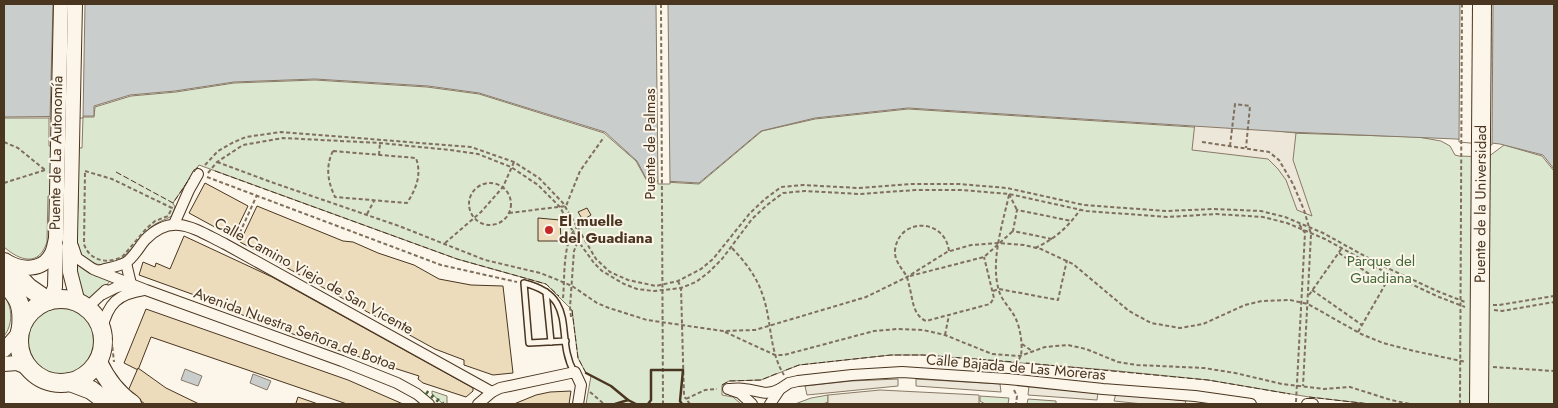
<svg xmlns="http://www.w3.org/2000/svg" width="1558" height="408" viewBox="0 0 1558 408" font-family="Jost,sans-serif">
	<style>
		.green { fill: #dce7d0; stroke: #887966 }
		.parking { fill: #ede7d9; stroke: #887966 }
		.water { fill: #c9cecd; stroke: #887966 }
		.pier { fill: #fbf6e9; stroke: #887966 }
		.building { fill: #ecdcbc; stroke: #4a3520 }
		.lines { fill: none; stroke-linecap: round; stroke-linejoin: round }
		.lane-casing { stroke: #4a3520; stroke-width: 8 }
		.street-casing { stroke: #4a3520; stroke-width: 12 }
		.secondary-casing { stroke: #4a3520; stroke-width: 16 }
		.highway-casing { stroke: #4a3520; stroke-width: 20 }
		.path { stroke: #7f6f5c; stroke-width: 2; stroke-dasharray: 4 2.5; stroke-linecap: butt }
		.lane { stroke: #fbf6e9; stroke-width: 5 }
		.street { stroke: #fbf6e9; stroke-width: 10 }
		.secondary { stroke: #fbf6e9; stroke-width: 14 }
		.highway { stroke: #fbf6e9; stroke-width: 18 }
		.secondary-bridge-casing { stroke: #4a3520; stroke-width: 16; stroke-linecap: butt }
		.highway-bridge-casing { stroke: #4a3520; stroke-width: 20; stroke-linecap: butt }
		.path-bridge { stroke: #7f6f5c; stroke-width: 2; stroke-dasharray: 4 2.5; stroke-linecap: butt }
		.secondary-bridge { stroke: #fbf6e9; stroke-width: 14 }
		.highway-bridge { stroke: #fbf6e9; stroke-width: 18 }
		.hedge { stroke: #436837; stroke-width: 4; stroke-dasharray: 2.5 4; stroke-linecap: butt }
		.fence { stroke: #4a3520; stroke-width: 1; stroke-dasharray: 6 2.5; stroke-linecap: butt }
		.wall { stroke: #4a3520; stroke-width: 2.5 }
		.poi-dot { fill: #c62828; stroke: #fbf6e9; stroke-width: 2 }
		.labels { text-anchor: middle; stroke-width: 4; stroke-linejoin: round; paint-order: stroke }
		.street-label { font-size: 15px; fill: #4a3520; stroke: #fbf6e9 }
		.poi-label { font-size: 15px; font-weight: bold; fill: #4a3520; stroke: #fbf6e9; text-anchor: start }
		.park-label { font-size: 15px; fill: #436837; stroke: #fbf6e9 }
	</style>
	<rect width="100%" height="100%" fill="#fbf6e9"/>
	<g class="green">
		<path d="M315 80 427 87 479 94 604 133 636 161 647 181 699 184 762 131 815 119 908 109 1288 133 1418 137 1441 141 1450 146 1455 155 1459 156 1488 157 1504 145 1542 156 1554 171V404H1370L1309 397 1208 380 1108 370 923 355H891L799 365 761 380 729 381 722 385V395L733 397 741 404H586L591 376 586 373 578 358 572 310 546 284 457 259 199 165 173 203 175 207 172 216C165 220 157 222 151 227 134 241 121 273 93 263 86 260 80 254 78 246 74 234 79 210 78 196H48L47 242C39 267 20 261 4 247V118H49V146L82 148 83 117H94L95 107 131 96 176 92 234 83Z"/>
		<path d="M75 261 85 270 110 281 98 295 86 301 79 284Z"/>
		<path d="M4 296C13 307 13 325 4 336Z"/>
		<circle cx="61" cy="341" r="34"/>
		<path d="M432 391 447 396V404H443L432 394Z"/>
		<path d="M828 395V402L823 404H795L811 398Z"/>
		<path d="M980 396 1009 398 1008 404H985L980 401Z"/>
		<path d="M1028 399 1056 401V404H1027Z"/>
	</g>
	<g class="parking">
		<path d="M1195 122 1296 133 1293 160 1312 216 1297 210 1286 180 1278 169 1268 159 1192 150Z"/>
		<path d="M898 379V386L807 395 805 386 851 381Z"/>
		<path d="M916 379 1000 384 1001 392 916 386Z"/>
		<path d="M1029 386 1098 392 1097 400 1028 395Z"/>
		<path d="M880 390 979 395V403L981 404H828V395Z"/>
		<path d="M1116 393 1186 401 1185 404H1143L1114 401Z"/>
	</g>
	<g class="water">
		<path d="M4 4H1554V169L1543 155 1500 144 1456 139 1288 132 908 108 815 118 761 131 699 183 647 180 637 161 605 132 479 93 428 86 315 79 234 82 175 91 130 95 94 106V116L4 117Z"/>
		<path d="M185 369 202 376 198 386 181 380Z"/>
		<path d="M253 374 271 381 267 390 250 383Z"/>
	</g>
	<g class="pier">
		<path d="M53 4H85L83 118 50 119Z"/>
		<path d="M656 4H668L670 184H658Z"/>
		<path d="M1460 4H1493L1492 145 1459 142Z"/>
	</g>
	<g class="building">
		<path d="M205 183 248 206 233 237 189 213Z"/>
		<path d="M257 206 343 241 353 242 378 253 414 265 439 279 471 285 503 286 513 373 493 375 464 365V360L435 349 240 242Z"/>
		<path d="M587 208 591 215 583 220 578 212Z"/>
		<path d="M538 218 560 220 561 241H538Z"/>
		<path d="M184 236 272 277 473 388V391L466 397 423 383 418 379 419 376 322 345 224 308 225 306 139 275 143 262 155 267 156 263 170 269Z"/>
		<path d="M146 309 348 380 403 404H347L151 337 138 370 124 363Z"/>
		<path d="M138 368 166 388 199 404H145L128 391Z"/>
		<path d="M571 391 569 404H514L536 395 550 392Z"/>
		<path d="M298 397 318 404H299L296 403Z"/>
	</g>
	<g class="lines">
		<g class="lane-casing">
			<g id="lane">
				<path d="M546 292 551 342"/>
				<path d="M566 341 529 343 524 283C580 297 554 336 574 372"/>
			</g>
		</g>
		<g class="street-casing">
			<g id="street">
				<path d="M174 224 189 190 198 174"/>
				<path d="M73 246 77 258 93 269 146 290 342 361 397 383 417 394 429 404"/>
				<path d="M98 271C107 268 117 267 125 263 133 259 139 247 145 240 173 211 196 230 225 244L492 392"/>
				<path d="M103 294 117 287 131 284 126 263"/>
				<path d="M85 306 92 303 106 290"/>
				<path d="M102 329C108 303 118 294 144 290"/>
				<path d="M728 389C733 389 739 388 744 389 759 390 765 397 780 389"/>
				<path d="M731 390 740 393 752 404"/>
				<path d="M478 404 492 392 500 388 575 372 581 385 578 404"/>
				<path d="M770 404 780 389 789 383 798 381 852 375 902 372 1008 379 1103 389 1195 396 1251 404"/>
				<path d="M1307 404H1313"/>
			</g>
		</g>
		<g class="secondary-casing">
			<g id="secondary">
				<path d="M70 238V272L78 303"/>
				<path d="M6 261C21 270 43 272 52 253 54 249 55 243 56 238"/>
				<path d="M50 300 55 287 56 246"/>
				<path d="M4 350 20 332"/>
				<path d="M4 364 17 363 29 368"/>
			</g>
		</g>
		<g class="highway-casing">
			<g id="highway">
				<path d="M4 262 28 287 48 301"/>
				<path d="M4 282C19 298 23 305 21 328"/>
				<circle cx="61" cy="341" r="42"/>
				<path d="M98 362C106 379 116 393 132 404"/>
				<path d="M70 382 91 390 110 404"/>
			</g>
		</g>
		<g class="path">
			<path d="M4 142 18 148 45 170"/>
			<path d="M1202 142 1269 152 1279 160 1293 184 1304 210 1311 234 1303 386"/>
			<path d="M1230 146 1235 104 1250 106 1246 148"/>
			<path d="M333 151 416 158C422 175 416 189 407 203L335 197C328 182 325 167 333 151Z"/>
			<path d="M379 155 380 143"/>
			<path d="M217 162 271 182 399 226 485 260 540 273 553 278 572 286 597 303 609 308 647 320 723 331 755 330 866 297 907 277 947 252 971 245 999 243 1024 245 1041 249 1073 264 1129 311 1151 323 1180 328 1203 324 1245 305 1262 301 1290 300 1308 304 1361 334 1383 343 1414 351 1466 362"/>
			<path d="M205 165 218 151 232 143 246 137 281 132 471 147 514 162 539 178 563 203 596 259 610 272 628 280 656 286 678 281 701 269 713 259 750 213 765 199 781 187 803 185 858 188 912 184H959L1007 188 1084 205 1166 211 1214 209 1261 211 1285 217 1323 233 1381 265 1437 291 1465 302"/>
			<path d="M85 171 112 179 172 208 168 216 155 221 146 229 123 256C109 265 89 261 84 244Z"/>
			<path d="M208 173 217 162 243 145 283 138 380 143 450 150 478 154 511 167 538 185 560 207 578 241 594 263 602 271 624 284 637 289 654 291 681 288 696 282 709 272 722 259 752 219 767 205 783 193 805 191 860 194 915 190H962L1009 194 1086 211 1168 217 1216 214 1263 217 1287 223 1325 239 1383 271 1439 297 1465 307"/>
			<path d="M207 177 441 265 517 282"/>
			<circle cx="490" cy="204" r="21"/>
			<path d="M4 183 45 170"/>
			<path d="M1009 194 1017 210"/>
			<path d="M1009 195C1003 222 991 259 998 287 1000 299 1009 306 1015 317 1020 327 1023 344 1021 355 1020 359 1015 364 1013 368"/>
			<path d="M509 213 566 206 580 171 604 137"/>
			<path d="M367 214 374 201"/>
			<path d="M237 239 257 195"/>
			<path d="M1052 239 1013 231 1017 210 1072 221"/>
			<path d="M445 243 481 212 503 187 514 162"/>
			<path d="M732 248C746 263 757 277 763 296 772 322 769 351 784 375"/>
			<path d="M1035 248C1055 239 1068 227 1080 210"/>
			<path d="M949 251C945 218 899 217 895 250 894 261 902 268 907 277 908 281 909 285 910 289 913 301 913 315 926 321L990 304 994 298 984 257"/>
			<path d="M1339 253 1385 285"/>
			<path d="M910 276 984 257 1013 231"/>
			<path d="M678 281 681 288 684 396 686 399"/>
			<path d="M1312 290 1362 325"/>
			<path d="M993 291 999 289 1058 300 1067 260"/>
			<path d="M1309 295 1342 248"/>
			<path d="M563 298C565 279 562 241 577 227"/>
			<path d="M1493 305H1499L1554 296"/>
			<path d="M1494 310 1502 311 1554 302"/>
			<path d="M571 317 570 307 574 251 578 241"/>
			<path d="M725 332 775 355H784L874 331 897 329 923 330 945 335 992 354 1020 356 1045 347 1068 345 1086 349 1118 362 1137 365 1204 368 1235 373 1282 384 1324 389 1350 387 1391 400 1410 404"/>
			<path d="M1358 332 1390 276"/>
			<path d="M111 334 114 362"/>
			<path d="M945 335 949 315"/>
			<path d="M1022 344 1032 351"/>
			<path d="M1493 367 1554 371"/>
			<path d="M1014 390 1017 396 1016 404"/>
			<path d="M590 392 604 404"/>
			<path d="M1296 402 1305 233 1299 224"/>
			<path d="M690 404 686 399 705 390 717 389"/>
		</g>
		<use href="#lane" class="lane"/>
		<use href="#street" class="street"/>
		<use href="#secondary" class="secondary"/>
		<use href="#highway" class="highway"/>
		<g class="secondary-bridge-casing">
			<g id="secondary-bridge">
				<path d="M56 238 61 4"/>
				<path d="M70 238 75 4"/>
			</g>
		</g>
		<g class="highway-bridge-casing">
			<g id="highway-bridge">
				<path id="s1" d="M1479 404 1482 4"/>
			</g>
		</g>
		<g class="path-bridge">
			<path d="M661 4 663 404"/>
			<path d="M1460 404 1462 4"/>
		</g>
		<use href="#secondary-bridge" class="secondary-bridge"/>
		<use href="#highway-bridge" class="highway-bridge"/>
		<path class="hedge" d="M426 392 443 404"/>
		<g class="fence">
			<path d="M215 171 457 259 546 284 559 296"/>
			<path d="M116 172 173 203 190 178"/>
			<path d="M194 172 199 165"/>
			<path d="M572 310 578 358 586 373"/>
			<path d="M1026 363 1208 380 1290 394"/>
			<path d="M786 370 799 365 891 355H923L1015 362"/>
			<path d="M722 385 729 381 761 380 778 373"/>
			<path d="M1309 397 1370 404"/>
		</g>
		<g class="wall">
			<path d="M586 373 611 386 628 400"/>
			<path d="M615 404 628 400 636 404"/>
			<path d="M648 404 651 400V370H683L680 401 682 404"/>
		</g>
	</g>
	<circle class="poi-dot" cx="549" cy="230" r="5"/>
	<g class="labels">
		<g class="street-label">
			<text transform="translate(650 144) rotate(-90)" y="5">Puente de Palmas</text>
			<text transform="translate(56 153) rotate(-89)" y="5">Puente de La Autonomía</text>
			<text dy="5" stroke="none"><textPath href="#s1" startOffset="200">Puente de la Universidad</textPath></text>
			<text transform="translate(314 276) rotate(29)" y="5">Calle Camino Viejo de San Vicente</text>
			<text transform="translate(295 329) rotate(20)" y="5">Avenida Nuestra Señora de Botoa</text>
			<text transform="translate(1016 367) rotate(5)" y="5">Calle Bajada de Las Moreras</text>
		</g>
		<g class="poi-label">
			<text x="559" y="226">El muelle<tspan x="559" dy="17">del Guadiana</tspan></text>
		</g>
		<g class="park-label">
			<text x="1381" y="266">Parque del<tspan x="1381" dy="17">Guadiana</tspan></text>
		</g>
	</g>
	<rect width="1558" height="408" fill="none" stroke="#4a3520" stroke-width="10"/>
</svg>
